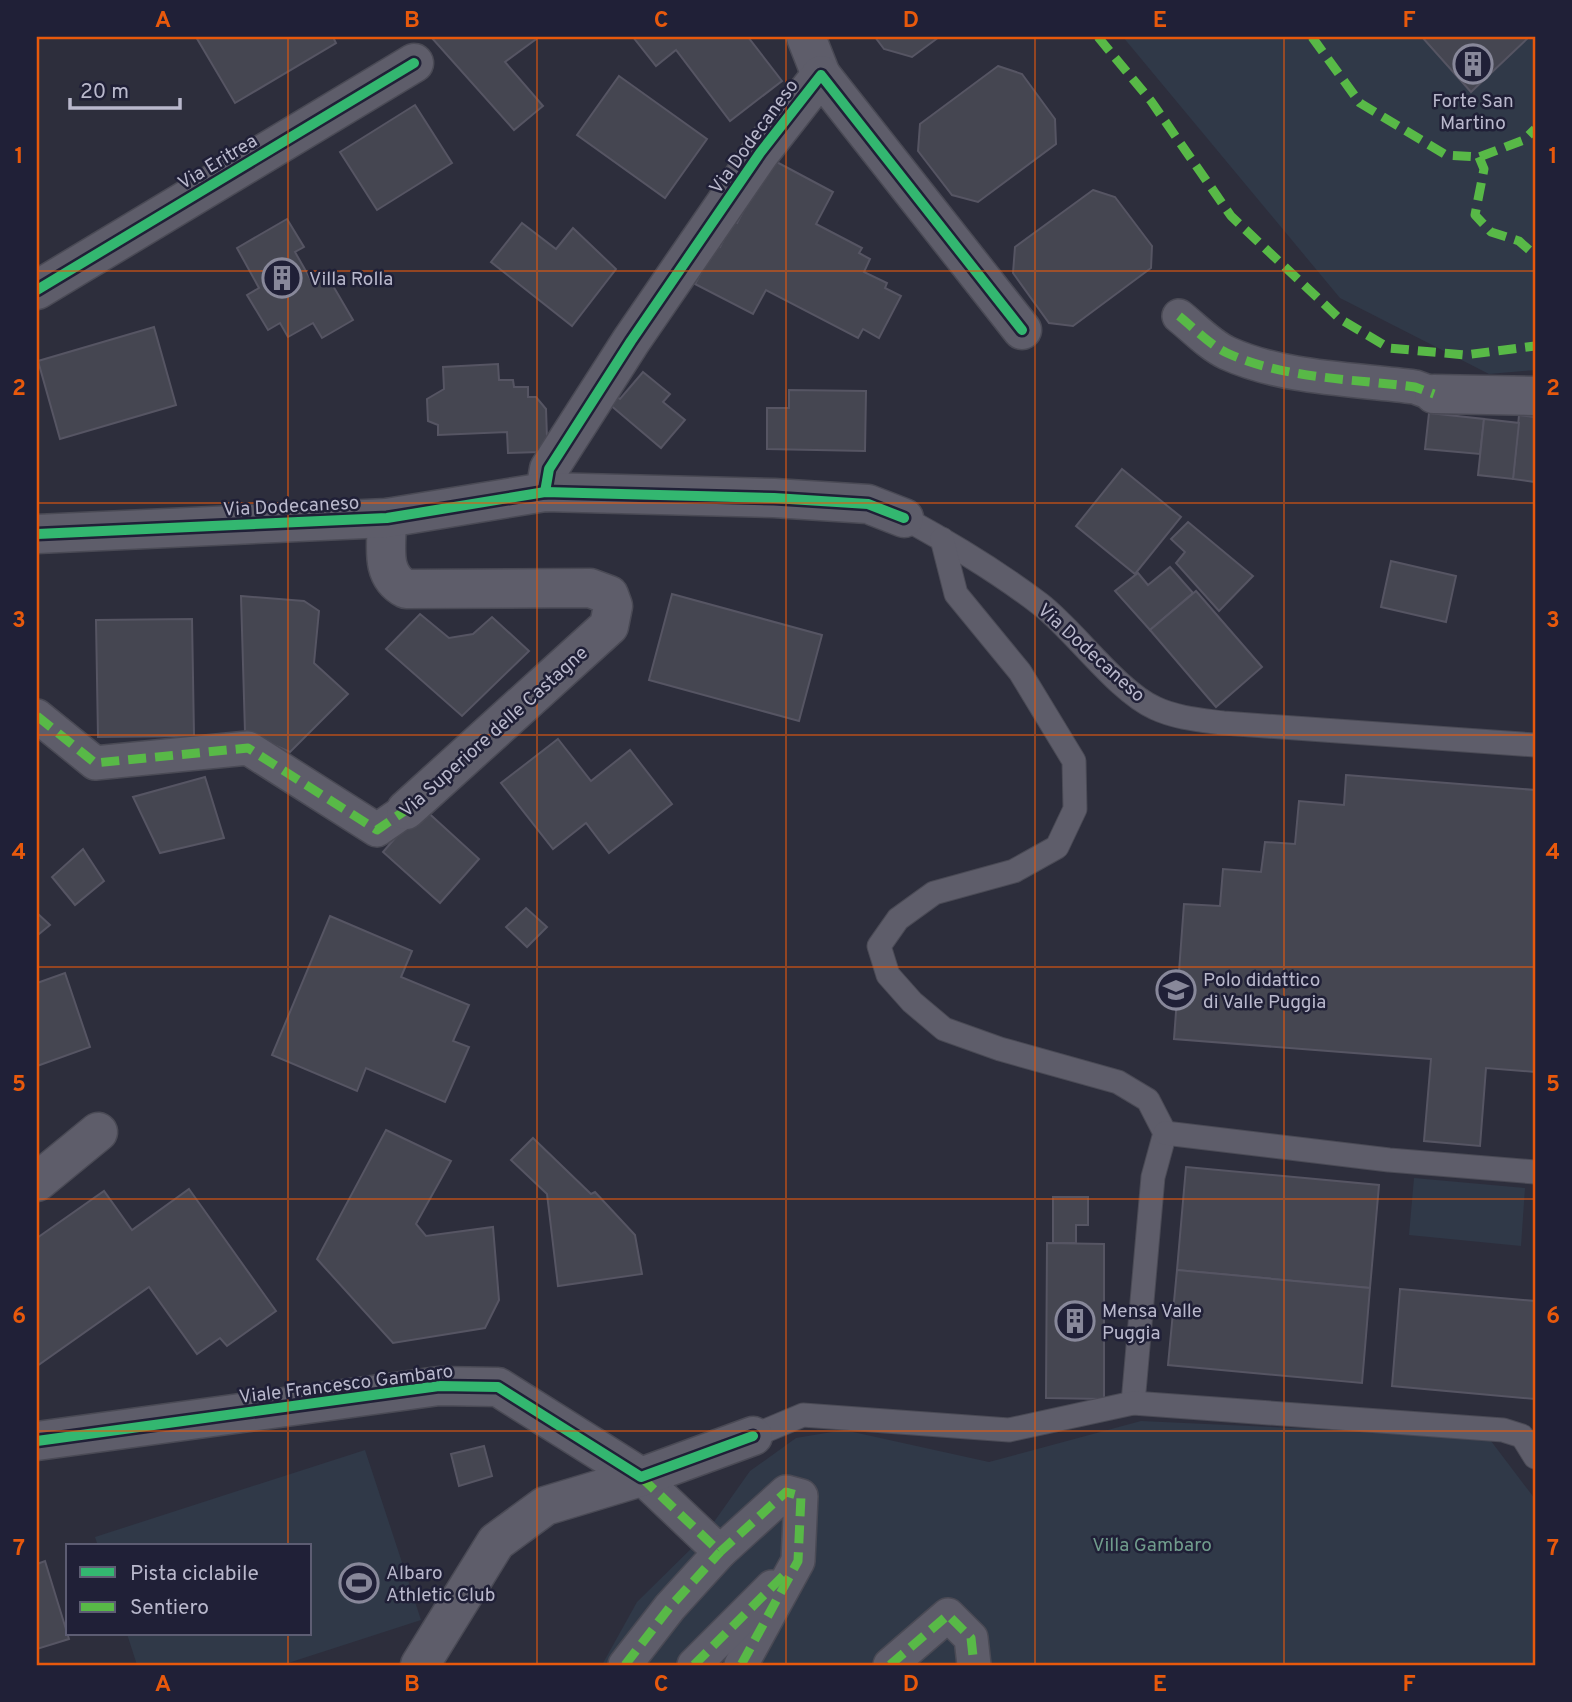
<svg xmlns="http://www.w3.org/2000/svg" width="1572" height="1702" viewBox="0 0 1572 1702" font-family="Overpass,sans-serif">
	<style>
		.green { fill: #303948 }
		.building { fill: #454651; stroke: #565563; stroke-width: 2 }
		.lines { fill: none; stroke-linecap: round; stroke-linejoin: round }
		.service-casing { stroke: #4a4a55; stroke-width: 25 }
		.pedestrian-casing { stroke: #4a4a55; stroke-width: 36 }
		.minor-casing { stroke: #4a4a55; stroke-width: 41 }
		.service { stroke: #5e5d6a; stroke-width: 23 }
		.pedestrian { stroke: #5e5d6a; stroke-width: 33 }
		.minor { stroke: #5e5d6a; stroke-width: 38 }
		.quiet { stroke: #58b947; stroke-width: 9; stroke-dasharray: 18 9; stroke-linecap: butt }
		.cycleway-casing { stroke: #202037; stroke-width: 15 }
		.cycleway { stroke: #33b770; stroke-width: 10 }
		.grid { fill: none; stroke: #e8590c; stroke-width: 2; stroke-opacity: 0.55 }
		.labels { text-anchor: middle; stroke-width: 5; stroke-linejoin: round; paint-order: stroke }
		.poi-label { font-size: 19px; fill: #b9b8cc; stroke: #202037; text-anchor: start }
		.street-label { font-size: 19px; fill: #b9b8cc; stroke: #202037 }
		.park-label { font-size: 19px; fill: #709c8c; stroke: #202037 }
		.neatline { fill: none; stroke: #e8590c; stroke-width: 2.5 }
		.grid-label { font-size: 23px; text-anchor: middle; font-weight: bold; fill: #e8590c }
	</style>
	<rect width="100%" height="100%" fill="#2d2e3c"/>
	<g class="green">
		<path d="M1123 37H1535V370L1489 374 1340 298Z"/>
		<path d="M1414 1178 1525 1188 1521 1246 1409 1235Z"/>
		<path d="M1141 1421 1488 1437 1535 1499V1665H602L637 1602 704 1536 750 1471 796 1438 844 1430 989 1462Z"/>
		<path d="M365 1450 421 1620 282 1665H137L127 1634H310V1546H98L95 1537Z"/>
	</g>
	<g class="building">
		<path d="M196 37H333L336 43 235 103Z"/>
		<path d="M431 37H539L505 62 543 106 514 130Z"/>
		<path d="M633 37H748L782 81 730 121 676 50 656 66Z"/>
		<path d="M875 37H939L912 57 884 49Z"/>
		<path d="M1422 37H1529L1471 92Z"/>
		<path d="M998 66 1022 74 1055 119 1056 144 978 202 952 195 918 151 920 124Z"/>
		<path d="M619 76 707 139 665 198 577 135Z"/>
		<path d="M415 105 452 163 377 210 340 152Z"/>
		<path d="M771 159 833 192 816 224 862 248 859 253 870 259 864 272 887 283 885 288 901 296 879 338 863 329 858 338 766 290 753 314 695 284 716 245 720 247 733 221 737 223Z"/>
		<path d="M1093 190 1115 197 1152 246 1151 268 1073 326 1049 323 1013 273 1015 247Z"/>
		<path d="M287 219 304 247 295 252 311 280 325 272 353 320 322 338 313 323 288 337 280 323 268 330 247 295 259 288 237 248Z"/>
		<path d="M522 223 556 249 573 228 616 269 572 326 491 262Z"/>
		<path d="M154 327 176 405 60 439 38 361Z"/>
		<path d="M498 364 499 380H513L514 387H528V397H536L546 409 547 438 539 452 508 453 507 432 438 435V425L428 421 427 399 444 389 443 367Z"/>
		<path d="M643 372 670 394 663 402 685 420 661 448 609 404 616 396 620 399Z"/>
		<path d="M789 390 866 391 865 451 767 449V408H789Z"/>
		<path d="M1429 413 1484 419 1480 454 1425 449Z"/>
		<path d="M1519 415 1535 417V482L1513 479Z"/>
		<path d="M1484 419 1519 423 1513 479 1478 475Z"/>
		<path d="M1122 469 1181 517 1135 574 1076 526Z"/>
		<path d="M1188 522 1253 576 1219 611 1176 563 1185 552 1171 539Z"/>
		<path d="M1391 561 1456 576 1446 622 1381 607Z"/>
		<path d="M1170 567 1193 593 1150 630 1115 591 1138 573 1148 585Z"/>
		<path d="M1196 591 1262 667 1216 707 1150 630Z"/>
		<path d="M672 594 822 635 799 721 649 680Z"/>
		<path d="M241 596 304 601 319 611 314 663 348 694 290 752 245 732Z"/>
		<path d="M420 614 449 638 473 634 492 617 529 651 462 716 386 649Z"/>
		<path d="M192 619 194 736 98 737 96 620Z"/>
		<path d="M558 739 591 781 630 750 672 804 609 853 586 823 553 849 501 783Z"/>
		<path d="M1346 775 1535 790V1072L1486 1068 1480 1146 1424 1141 1431 1059 1174 1039 1184 904 1220 906 1223 869 1261 872 1265 842 1295 844 1299 801 1344 805Z"/>
		<path d="M205 777 224 838 160 853 133 797Z"/>
		<path d="M422 807 479 859 440 903 383 852Z"/>
		<path d="M83 849 104 881 75 905 52 877Z"/>
		<path d="M526 908 547 927 527 947 506 927Z"/>
		<path d="M37 913 50 925 39 934 37 933Z"/>
		<path d="M330 916 412 951 401 977 469 1005 453 1041 469 1047 445 1102 366 1068 357 1091 272 1055Z"/>
		<path d="M65 973 90 1047 37 1066V983Z"/>
		<path d="M386 1130 451 1161 416 1224 426 1236 493 1227 499 1300 485 1328 393 1343 317 1259Z"/>
		<path d="M533 1138 591 1194 595 1192 635 1235 642 1274 558 1286 547 1194 511 1160Z"/>
		<path d="M1186 1167 1379 1185 1370 1288 1177 1270Z"/>
		<path d="M189 1189 276 1311 227 1346 220 1338 197 1354 149 1287 37 1366V1238L104 1191 132 1230Z"/>
		<path d="M1053 1197H1088V1225H1076V1243H1053Z"/>
		<path d="M1047 1243 1104 1244V1399L1046 1398Z"/>
		<path d="M1177 1270 1370 1288 1362 1383 1168 1365Z"/>
		<path d="M1400 1289 1535 1301V1399L1392 1386Z"/>
		<path d="M484 1446 492 1476 459 1486 451 1454Z"/>
		<path d="M45 1561 69 1639 37 1649V1564Z"/>
	</g>
	<g class="lines">
		<g class="service-casing">
			<g id="service">
				<path d="M904 518C950 543 998 572 1040 604 1075 631 1117 691 1155 708 1176 718 1201 720 1223 723L1535 745"/>
				<path d="M942 539 956 594 1020 672 1074 761 1075 809 1057 847 1014 871 934 893 898 919 879 946 888 975 912 1002 944 1029 1000 1049 1118 1082 1148 1100 1165 1133 1153 1177 1133 1403"/>
				<path d="M1165 1133 1389 1160 1535 1172"/>
				<path d="M753 1436 803 1415 1009 1430 1133 1403 1503 1430 1522 1436 1535 1457"/>
			</g>
		</g>
		<g class="pedestrian-casing">
			<g id="pedestrian">
				<path d="M1179 316C1194 328 1210 345 1227 353 1284 379 1355 379 1415 387L1434 394"/>
				<path d="M37 716 95 763 248 748 377 830 406 810"/>
				<path d="M641 1477 720 1552 786 1492 801 1496 798 1561 741 1665"/>
				<path d="M625 1665 670 1607 720 1552"/>
				<path d="M694 1665 772 1587"/>
				<path d="M890 1665 948 1615 971 1638 974 1665"/>
			</g>
		</g>
		<g class="minor-casing">
			<g id="minor">
				<path d="M806 37 821 75"/>
				<path d="M37 290 414 63"/>
				<path d="M1434 394 1535 396"/>
				<path d="M545 492 549 469 631 341 760 153 821 75 1022 330"/>
				<path d="M387 518C387 545 379 575 406 589L590 588 609 595 613 606 609 626 406 810"/>
				<path d="M37 534 387 518 545 492 774 498 868 504 904 518"/>
				<path d="M37 1182 98 1132"/>
				<path d="M37 1441 439 1386 498 1387 641 1477 753 1436"/>
				<path d="M420 1665 496 1542 545 1506 641 1477"/>
			</g>
		</g>
		<use href="#service" class="service"/>
		<use href="#pedestrian" class="pedestrian"/>
		<use href="#minor" class="minor"/>
		<g class="quiet">
			<path d="M1098 37 1151 101 1231 216 1340 319 1389 348 1465 355 1535 346"/>
			<path d="M1312 37 1360 103 1446 155 1479 157 1524 140 1535 129"/>
			<path d="M1479 157 1484 169 1475 215 1491 232 1519 241 1535 255"/>
			<path d="M1179 316C1194 328 1210 345 1227 353 1284 379 1355 379 1415 387L1434 394"/>
			<path d="M37 716 95 763 248 748 377 830 406 810"/>
			<path d="M641 1477 720 1552 786 1492 801 1496 798 1561 741 1665"/>
			<path d="M625 1665 670 1607 720 1552"/>
			<path d="M694 1665 786 1573"/>
			<path d="M890 1665 948 1615 971 1638 974 1665"/>
		</g>
		<g class="cycleway-casing">
			<g id="cycleway">
				<path d="M37 290 414 63"/>
				<path d="M545 492 549 469 631 341 760 153 821 75 1022 330"/>
				<path d="M37 534 387 518 545 492 774 498 868 504 904 518"/>
				<path d="M37 1441 439 1386 498 1387 641 1477 753 1436"/>
			</g>
		</g>
		<use href="#cycleway" class="cycleway"/>
	</g>
	<path class="grid" d="M288 37V1546M537 37V1665M786 37V1665M1035 37V1665M1284 37V1665M37 271H1535M37 503H1535M37 735H1535M37 967H1535M37 1199H1535M37 1431H1535M288 1634V1665"/>
	<defs>
		<g id="building-ring" transform="scale(2.0125)"><circle r="9.5" fill="#202037" stroke="#88889a" stroke-width="1.5"/><path d="M-4-6H4V6H1V3H-1V6H-4ZM-2.5-4.3h1.7v1.8h-1.7ZM.8-4.3h1.7v1.8H.8ZM-2.5-1h1.7V.8h-1.7ZM.8-1h1.7V.8H.8Z" fill="#88889a"/></g>
		<g id="university-ring" transform="scale(2.0125)"><circle r="9.5" fill="#202037" stroke="#88889a" stroke-width="1.5"/><path d="M0-5L7-2L0 1L-7-2ZM-4 1L0 2.5L4 1V4Q0 6-4 4Z" fill="#88889a"/></g>
		<g id="stadium-ring" transform="scale(2.0125)"><circle r="9.5" fill="#202037" stroke="#88889a" stroke-width="1.5"/><path d="M0-5a6.5 5 0 1 0 0 10a6.5 5 0 1 0 0-10ZM-3.5-1.8h7v3.6h-7Z" fill="#88889a"/></g>
	</defs>
	<g fill-rule="evenodd">
		<use href="#building-ring" x="1473" y="64"/>
		<use href="#building-ring" x="282" y="278"/>
		<use href="#university-ring" x="1176" y="990"/>
		<use href="#building-ring" x="1075" y="1321"/>
		<use href="#stadium-ring" x="359" y="1583"/>
	</g>
	<g class="labels">
		<g class="poi-label">
			<text x="1473" y="107" text-anchor="middle">Forte San<tspan x="1473" dy="22">Martino</tspan></text>
			<text x="309" y="285">Villa Rolla</text>
			<text x="1203" y="986">Polo didattico<tspan x="1203" dy="22">di Valle Puggia</tspan></text>
			<text x="1102" y="1317">Mensa Valle<tspan x="1102" dy="22">Puggia</tspan></text>
			<text x="386" y="1579">Albaro<tspan x="386" dy="22">Athletic Club</tspan></text>
		</g>
		<g class="street-label">
			<text transform="translate(753 136) rotate(-54)" y="7">Via Dodecaneso</text>
			<text transform="translate(217 161) rotate(-31)" y="7">Via Eritrea</text>
			<text transform="translate(291 505) rotate(-3)" y="7">Via Dodecaneso</text>
			<text transform="translate(1092 652) rotate(42)" y="7">Via Dodecaneso</text>
			<text transform="translate(493 731) rotate(-42)" y="7">Via Superiore delle Castagne</text>
			<text transform="translate(346 1383) rotate(-7)" y="7">Viale Francesco Gambaro</text>
		</g>
		<g class="park-label">
			<text x="1152" y="1551">Villa Gambaro</text>
		</g>
	</g>
	<rect width="1572" height="1702" fill="none" stroke="#202037" stroke-width="77"/>
	<rect x="66" y="1544" width="245" height="91" fill="#202037" stroke="#5d5d73" stroke-width="2"/>
	<rect x="80" y="1567" width="35" height="10" fill="#33b770" stroke="#5d5d73" stroke-width="2"/>
	<text x="130" y="1580" font-size="21" fill="#b9b8cc">Pista ciclabile</text>
	<rect x="80" y="1602" width="35" height="10" fill="#58b947" stroke="#5d5d73" stroke-width="2"/>
	<text x="130" y="1614" font-size="21" fill="#b9b8cc">Sentiero</text>
	<path d="M70 98v10h110v-10" fill="none" stroke="#b9b8cc" stroke-width="3.5"/>
	<text x="80" y="98" font-size="21" fill="#b9b8cc" stroke="#202037" stroke-width="5" paint-order="stroke">20 m</text>
	<rect x="38" y="38" width="1496" height="1626" class="neatline"/>
	<g class="grid-label">
		<text x="163" y="27">A</text>
		<text x="412" y="27">B</text>
		<text x="661" y="27">C</text>
		<text x="911" y="27">D</text>
		<text x="1160" y="27">E</text>
		<text x="1409" y="27">F</text>
		<text x="19" y="163">1</text>
		<text x="1553" y="163">1</text>
		<text x="19" y="395">2</text>
		<text x="1553" y="395">2</text>
		<text x="19" y="627">3</text>
		<text x="1553" y="627">3</text>
		<text x="19" y="859">4</text>
		<text x="1553" y="859">4</text>
		<text x="19" y="1091">5</text>
		<text x="1553" y="1091">5</text>
		<text x="19" y="1323">6</text>
		<text x="1553" y="1323">6</text>
		<text x="19" y="1555">7</text>
		<text x="1553" y="1555">7</text>
		<text x="163" y="1691">A</text>
		<text x="412" y="1691">B</text>
		<text x="661" y="1691">C</text>
		<text x="911" y="1691">D</text>
		<text x="1160" y="1691">E</text>
		<text x="1409" y="1691">F</text>
	</g>
</svg>
